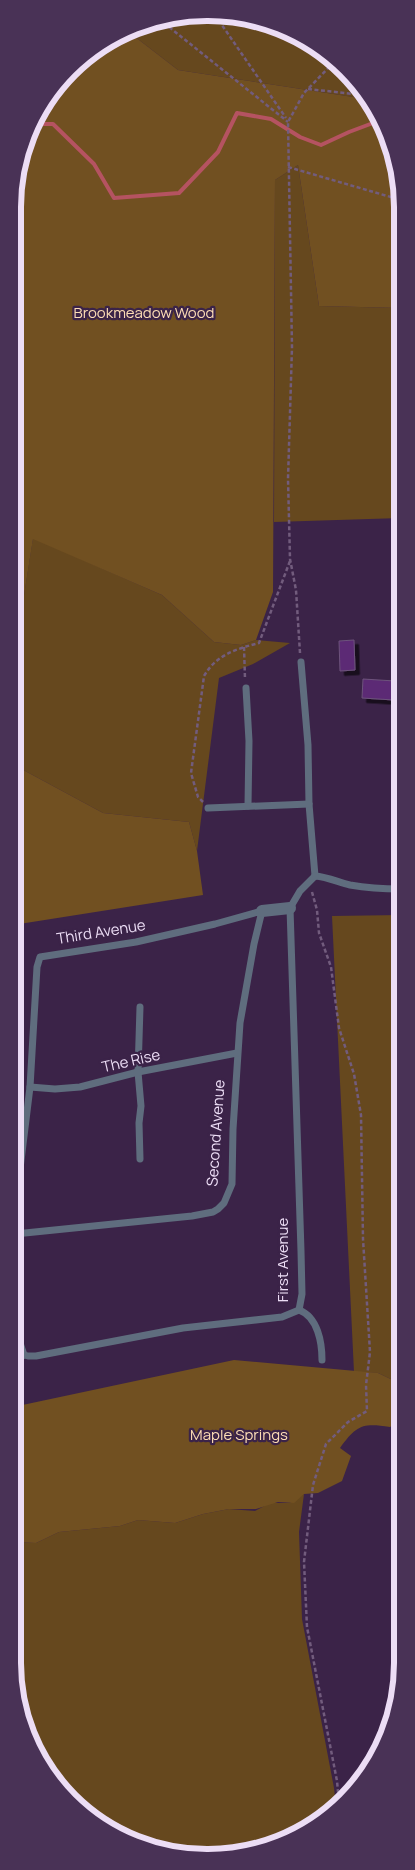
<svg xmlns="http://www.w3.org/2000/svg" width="415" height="1870" viewBox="0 0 415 1870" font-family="Manrope,sans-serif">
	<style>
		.green { fill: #66481e }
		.forest { fill: #715021 }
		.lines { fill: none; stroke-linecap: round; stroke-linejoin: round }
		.stream { stroke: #b55361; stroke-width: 4 }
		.building { fill: #5c2a74; stroke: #6d537c; filter: url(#shadow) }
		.path { stroke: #725c7d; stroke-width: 2.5; stroke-dasharray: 4 2.5; stroke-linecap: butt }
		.lane { stroke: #5f6d7e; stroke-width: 7 }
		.street { stroke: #5f6d7e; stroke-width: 12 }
		.labels { text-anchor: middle; stroke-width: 4.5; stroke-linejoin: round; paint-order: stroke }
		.park-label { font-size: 15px; fill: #fdddb5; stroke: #3b2348 }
		.street-label { font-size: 15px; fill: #ecddf5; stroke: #3b2348 }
		.rim { fill: none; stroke: #ecddf5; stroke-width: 6 }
	</style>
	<defs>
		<filter id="shadow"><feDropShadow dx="4.5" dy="4.5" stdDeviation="0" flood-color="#0009"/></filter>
	</defs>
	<rect width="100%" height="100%" fill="#3b2348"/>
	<g class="green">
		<path d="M233 14 294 33 346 70 366 99 178 70 130 33 157 19Z"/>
		<path d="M298 165 319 306 401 308V518L274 522 275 180Z"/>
		<path d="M33 538 162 595 214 642 241 645 256 640 290 643 253 664 219 678 197 851 189 822 103 813 14 765V658Z"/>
		<path d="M401 915V1384L378 1373 354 1372 332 916Z"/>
		<path d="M304 1494 299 1532 302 1619 334 1788 336 1807 326 1817 258 1851 194 1857 121 1837 61 1791 27 1737 13 1663V1542L36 1543 59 1532 120 1526 138 1520 175 1523 203 1514 229 1509 255 1511 270 1503H290Z"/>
	</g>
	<g class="forest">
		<path d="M130 33 178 70 366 99 383 122 401 182V308L319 306 298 165 275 180 273 592 256 640 241 645 214 642 162 595 33 539 14 658V182L39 110 89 53Z"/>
		<path d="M14 765 103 813 189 822 197 851 203 895 13 925Z"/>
		<path d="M234 1360 378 1373 401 1384V1420L390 1427C362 1423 357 1425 340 1448L351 1456 342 1481 318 1493 304 1494 294 1503 278 1502 256 1509H229L203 1514 175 1523 138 1520 120 1526 59 1532 36 1543 13 1542V1407Z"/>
	</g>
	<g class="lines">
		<path class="stream" d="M34 124H53L94 164 114 198 179 193 218 152 237 113 271 119 300 137 321 145 349 132 381 120"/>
	</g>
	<g class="building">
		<path d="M354 640 355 670 340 671 339 641Z"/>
		<path d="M363 679 395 681 394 700 362 698Z"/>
	</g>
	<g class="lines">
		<g class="path">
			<path d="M215 15 286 118"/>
			<path d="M159 19 288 122"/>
			<path d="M308 89 363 95"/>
			<path d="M288 167 401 200"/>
			<path d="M244 647 245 679"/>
			<path d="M300 653 296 590 290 559 288 479 292 347 288 122 304 93 334 62"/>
			<path d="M203 802 198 797 191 773 204 676C216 655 236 649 259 643L290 561"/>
			<path d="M312 892 317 910 319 933 331 967 339 1028 354 1074 361 1115 363 1239 370 1352 366 1385 367 1411 348 1422 326 1444 313 1485 304 1562 307 1627 337 1781 339 1802"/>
		</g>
		<g class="lane">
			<path d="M301 662 308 745 309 804 315 876"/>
			<path d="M246 688 249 741 248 806"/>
			<path d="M208 808 309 804"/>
			<path d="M315 876C327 877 338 882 350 885 367 888 383 889 401 889"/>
			<path d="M262 911 254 944 240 1023 233 1129 232 1184 224 1203 218 1209 213 1212 192 1216 15 1234 18 1185 30 1087 37 967 40 957 136 942 215 924Z"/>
			<path d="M140 1007 138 1072 141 1106 139 1123 140 1159"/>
			<path d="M30 1087 55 1089 80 1087 138 1072 237 1053"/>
			<path d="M299 1310C318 1317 322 1343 322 1360"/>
			<path d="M13 1361 21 1354 28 1356H36L183 1328 282 1317 299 1310 302 1294 301 1251 290 908 300 891 315 876"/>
		</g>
		<g class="street">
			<path d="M262 911 290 908"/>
			<path d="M15 1234V1336L21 1354"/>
		</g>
	</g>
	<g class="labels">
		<g class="park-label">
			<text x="144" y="318">Brookmeadow Wood</text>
			<text x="239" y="1440">Maple Springs</text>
		</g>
		<g class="street-label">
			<text transform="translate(101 932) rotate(-9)" y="5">Third Avenue</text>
			<text transform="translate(131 1061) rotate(-13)" y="5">The Rise</text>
			<text transform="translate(216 1133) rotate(-86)" y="5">Second Avenue</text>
			<text transform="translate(283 1260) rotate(-90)" y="5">First Avenue</text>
		</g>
	</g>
	<path d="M0 0H415V1870H0ZM207 21H208A186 186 0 0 1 394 207V1663A186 186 0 0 1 208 1849H207A186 186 0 0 1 21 1663V207A186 186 0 0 1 207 21Z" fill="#493256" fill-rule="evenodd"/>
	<path class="rim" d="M207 21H208A186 186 0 0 1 394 207V1663A186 186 0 0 1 208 1849H207A186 186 0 0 1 21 1663V207A186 186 0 0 1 207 21Z"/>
</svg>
